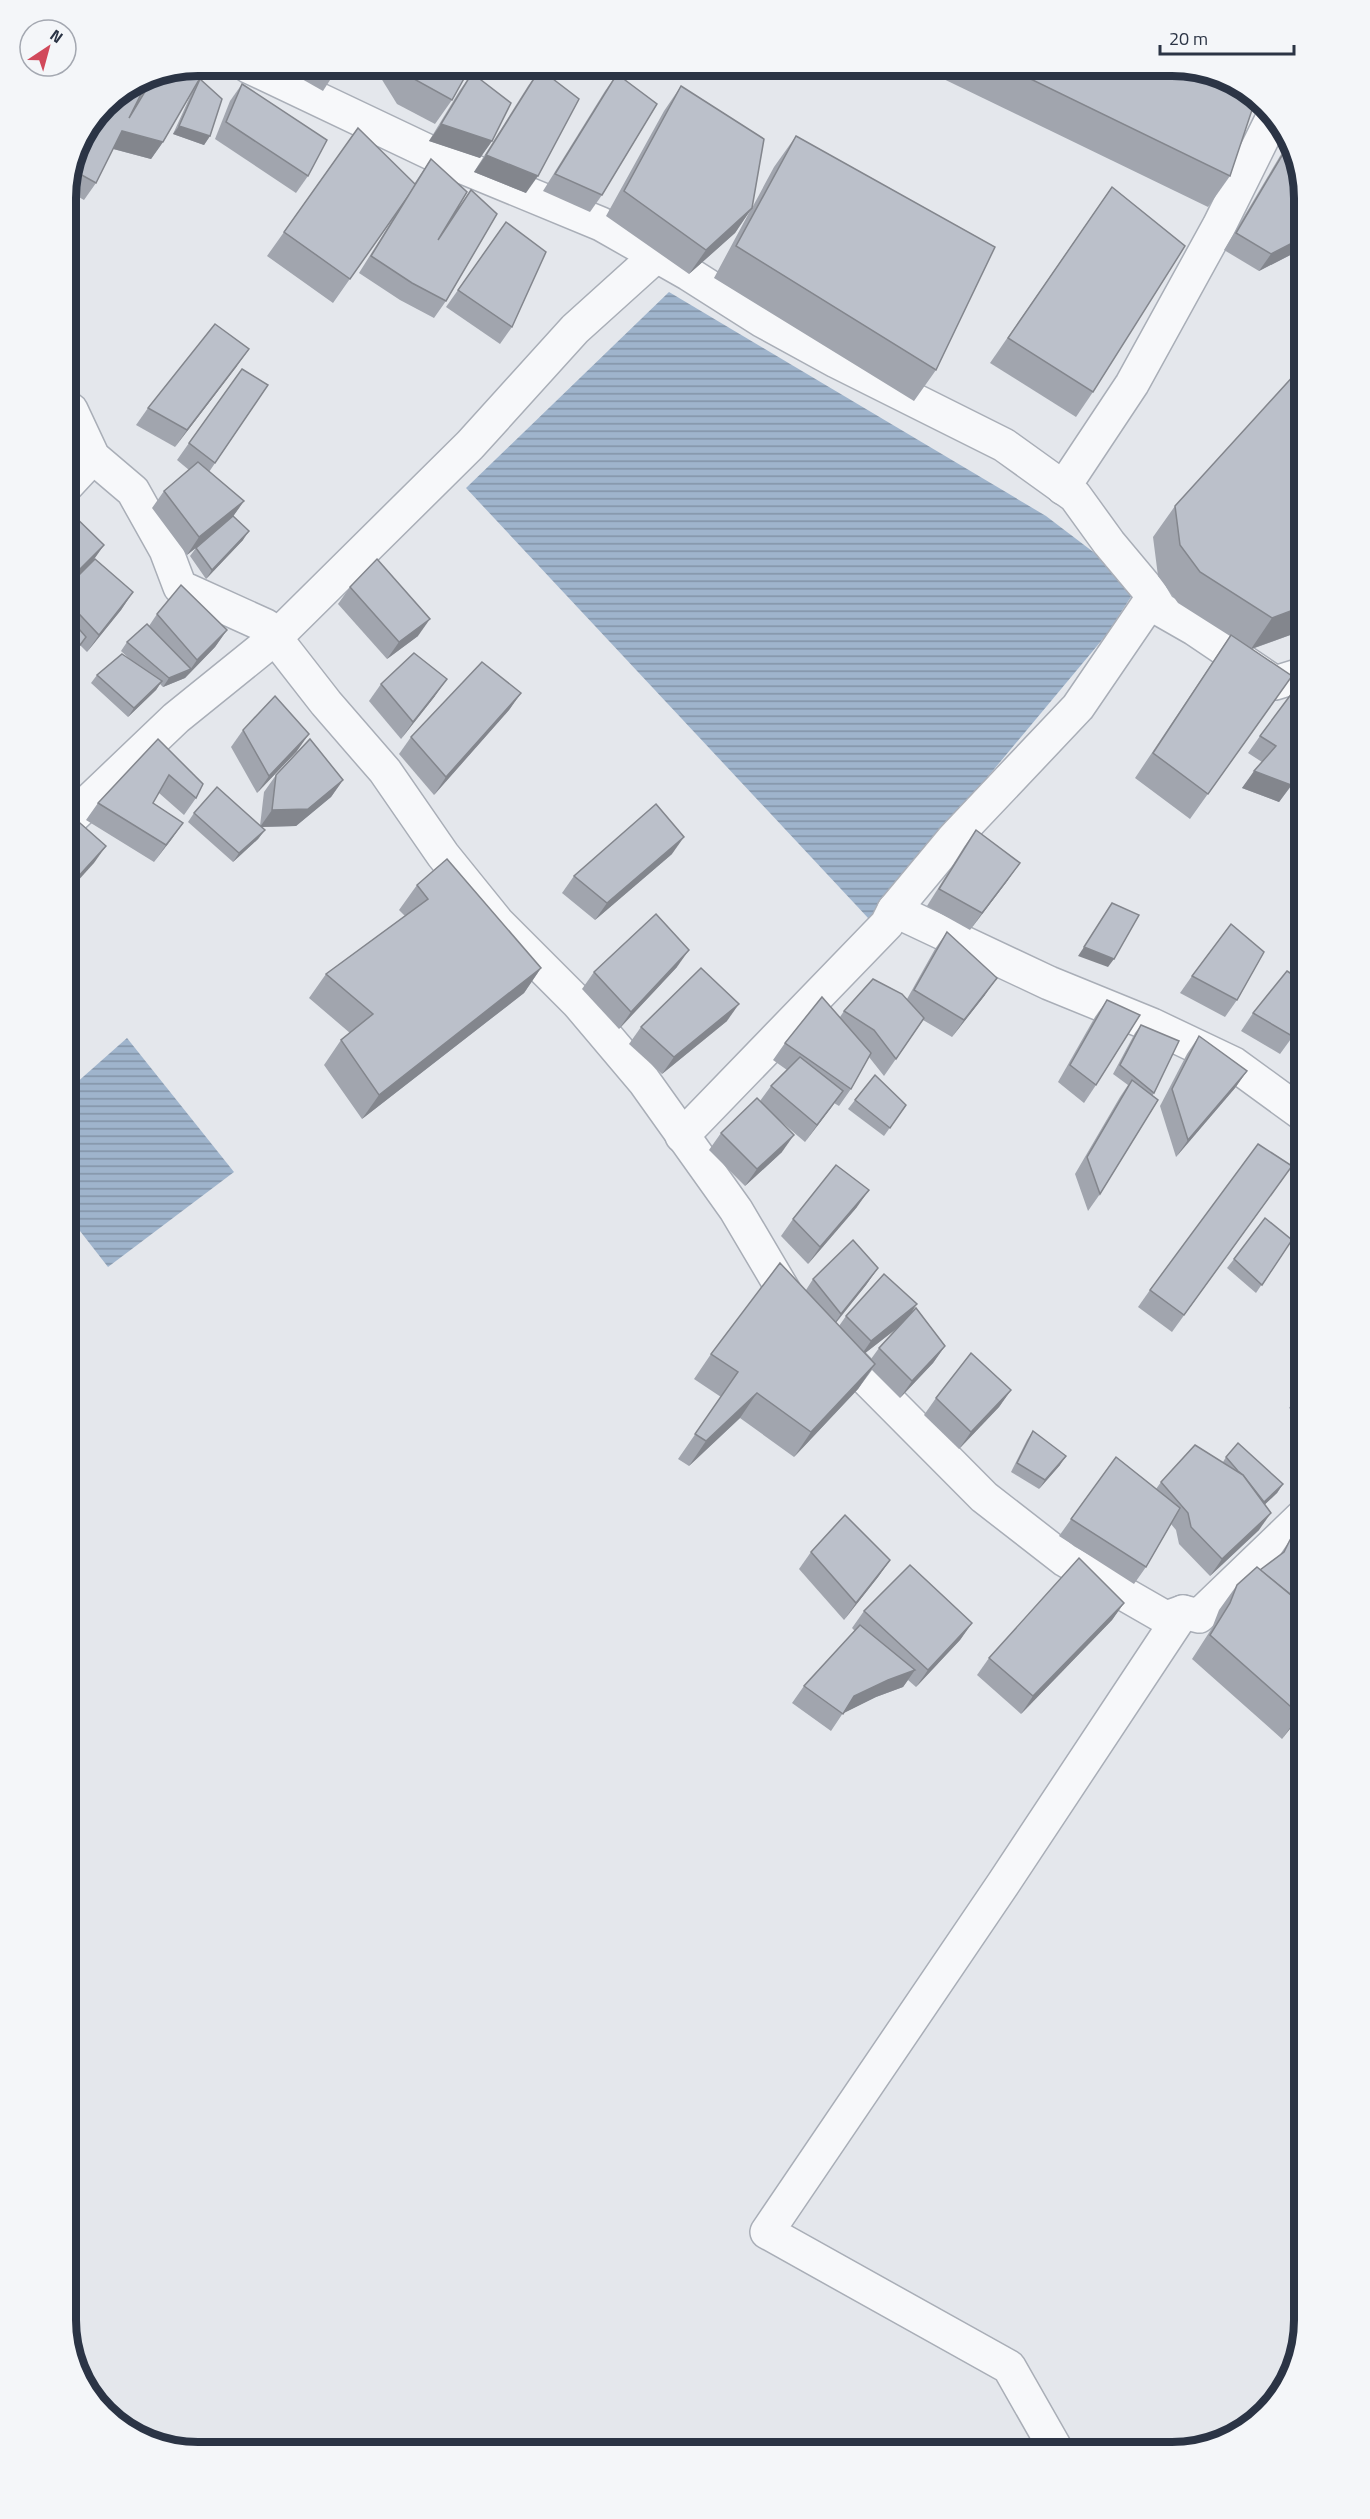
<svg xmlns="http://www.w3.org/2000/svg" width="1370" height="2519" viewBox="0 0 1370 2519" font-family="'Titillium Web',sans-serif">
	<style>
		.water { fill: url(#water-rules) }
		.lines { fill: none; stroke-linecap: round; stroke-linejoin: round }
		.minor-casing { stroke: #a9aeb7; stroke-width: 36 }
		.minor { stroke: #f7f8fa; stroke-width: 33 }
		.wall { fill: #a1a5ae; fill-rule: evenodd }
		.shaded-wall { fill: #83868d }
		.building { fill: #bbc0ca; stroke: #83868d; stroke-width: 1.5 }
		.rim { fill: none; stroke: #2b3445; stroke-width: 8 }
	</style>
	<defs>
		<pattern id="water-rules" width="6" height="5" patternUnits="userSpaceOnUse" patternTransform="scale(1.5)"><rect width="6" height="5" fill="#9fb4cc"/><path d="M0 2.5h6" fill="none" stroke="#8293a7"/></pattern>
	</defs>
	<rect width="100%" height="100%" fill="#e4e7ec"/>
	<g class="water">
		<path d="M669 292 1046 516 1138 586 1107 634 869 919 466 488Z"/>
		<path d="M127 1038 234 1172 108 1267 66 1213V1092Z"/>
	</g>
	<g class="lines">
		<g class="minor-casing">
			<g id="minor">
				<path d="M248 66 446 160 601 224 689 274 763 321 836 361 1004 445 1075 496 1109 543 1150 592 1160 609 1195 629 1275 683 1304 674"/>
				<path d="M66 407 71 410 93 457 133 491 166 550 180 587 266 626 326 703 385 771 443 855 498 923 578 1003 644 1081 736 1210 788 1298 797 1308"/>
				<path d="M66 486 93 457"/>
				<path d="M1063 488 1132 384 1219 226 1272 119"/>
				<path d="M66 823 176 718 275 638 470 445 575 329 657 255"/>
				<path d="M894 910 1049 983 1152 1025 1234 1064 1304 1115"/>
				<path d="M682 1136 887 924 894 910 954 838 1078 707 1149 603 1150 592"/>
				<path d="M835 1347 984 1497 1065 1560 1166 1618 1183 1612 1199 1616 1304 1515"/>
				<path d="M1058 2453 1009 2367 767 2232 1003 1884 1183 1612"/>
			</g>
		</g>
		<use href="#minor" class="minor"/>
	</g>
	<g class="wall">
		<path d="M198 66 195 87 200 79 210 136 204 145 173 134 194 88 163 142 151 159 113 149 96 183 84 200 66 190 76 147 139 98 152 75Z"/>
		<path d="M279 66H339L323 91Z"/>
		<path d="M379 66H471L452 100 435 124 397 104 376 70Z"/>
		<path d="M929 66H1181L1230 176 1208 207 927 71Z"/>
		<path d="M540 69 526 193 474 172 528 86Z"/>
		<path d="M472 73 492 141 480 158 429 141 460 90Z"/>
		<path d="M617 74 602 195 590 212 543 191 605 91Z"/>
		<path d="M242 84 308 176 296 193 215 139 230 101Z"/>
		<path d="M681 86 752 208 774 167 796 136 936 370 914 401 714 278 751 209 735 233 689 274 606 216 664 111Z"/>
		<path d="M358 128 414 184 431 159 445 227 471 190 446 301 434 318 400 300 359 273 399 209 333 303 267 256Z"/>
		<path d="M1289 142 1304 198V248L1259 271 1224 250 1280 156Z"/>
		<path d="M1112 187 1093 392 1076 417 990 363Z"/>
		<path d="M506 222 512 327 500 344 446 307Z"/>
		<path d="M237 366 175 447 136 425 148 408Z"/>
		<path d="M268 385 209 472 244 501 233 516 243 540 206 579 190 556 196 548 187 555 152 508 164 491 189 470 177 460 189 443Z"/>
		<path d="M1175 506 1304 630 1252 649 1292 676 1190 819 1135 778 1230 636 1178 603 1158 576 1153 537Z"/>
		<path d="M66 508 104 545 92 562 133 592 121 610 87 652 80 645 66 664Z"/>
		<path d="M350 587 418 636 387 659 338 604Z"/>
		<path d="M157 614 227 630 215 647 185 678 163 687 160 684 156 690 128 717 91 683 97 675 134 663 121 651 127 642 149 626Z"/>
		<path d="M381 684 435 696 401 739 369 701Z"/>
		<path d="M1304 687V769L1279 802 1242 788 1262 762 1248 753 1260 736Z"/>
		<path d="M521 693 509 710 434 795 399 754 411 737Z"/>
		<path d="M243 730 297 751 257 793 231 747Z"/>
		<path d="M158 739 196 798 184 815 159 793 153 803 183 823 154 862 86 820 98 803Z"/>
		<path d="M276 775 343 780 331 797 296 826 261 827 265 830 258 839 233 862 188 822 194 813 260 826 264 792Z"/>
		<path d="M976 830 1008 880 970 930 927 906 964 847Z"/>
		<path d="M672 854 595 920 562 893 574 876Z"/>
		<path d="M417 885 541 968 524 993 362 1119 324 1065 341 1040 350 1033 309 998 326 974 405 916 399 910Z"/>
		<path d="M947 932 985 995 952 1037 923 1020 884 1076 869 1057 851 1089 839 1106 834 1103 805 1142 778 1119 782 1152 745 1186 709 1150 721 1133 760 1101 771 1086 787 1070 773 1060 785 1043 840 1017 844 1011 907 999 935 949Z"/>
		<path d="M677 967 619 1029 582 989 594 972Z"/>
		<path d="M1192 976 1237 1000 1225 1017 1180 993Z"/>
		<path d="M1107 1000 1096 1085 1084 1103 1058 1082 1095 1017Z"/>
		<path d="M1253 1013 1304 1021 1280 1054 1241 1031Z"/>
		<path d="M727 1021 662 1074 629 1044 641 1027Z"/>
		<path d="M1141 1025 1154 1093 1100 1194 1088 1211 1075 1174 1120 1097 1128 1085 1113 1074 1135 1033Z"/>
		<path d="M1199 1036 1247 1071 1235 1088 1176 1157 1160 1106 1187 1054Z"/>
		<path d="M855 1100 906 1105 884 1136 848 1109Z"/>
		<path d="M1292 1166 1172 1332 1138 1307 1150 1290Z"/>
		<path d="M857 1207 808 1264 781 1236 793 1219Z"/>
		<path d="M1292 1240 1256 1293 1227 1268 1234 1259Z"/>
		<path d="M878 1268 866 1285 836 1323 839 1326 846 1316 910 1315 945 1346 933 1363 900 1398 872 1370 858 1389 794 1457 740 1418 689 1466 678 1459 721 1397 694 1379 711 1354 806 1290 813 1279ZM899 1327 879 1348 871 1359 865 1353Z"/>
		<path d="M1304 1389V1418L1289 1408 1301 1391Z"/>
		<path d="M1011 1390 999 1407 959 1449 924 1415 936 1398Z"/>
		<path d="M1033 1431 1060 1465 1039 1489 1011 1472 1027 1440Z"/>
		<path d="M1116 1457 1156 1489 1161 1482 1223 1462 1226 1457 1283 1484 1277 1493 1265 1504 1259 1530 1210 1576 1179 1544 1176 1530 1171 1524 1146 1567 1134 1584 1059 1536Z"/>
		<path d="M1290 1540 1304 1711 1282 1739 1192 1659 1212 1628 1219 1610 1237 1585 1260 1570 1279 1556Z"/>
		<path d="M811 1552 890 1560 878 1577 844 1620 799 1569Z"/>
		<path d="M1124 1603 1112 1620 1021 1714 977 1675 989 1658Z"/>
		<path d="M864 1611 972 1623 960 1640 916 1687 908 1680 903 1687 876 1697 843 1713 831 1731 792 1703 804 1686 855 1631 852 1628Z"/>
	</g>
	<g class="shaded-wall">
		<path d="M441 124 492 141 480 158 429 141Z"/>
		<path d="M179 126 210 136 204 145 173 134Z"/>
		<path d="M122 131 163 142 151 159 110 148Z"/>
		<path d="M486 155 538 176 526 193 474 172Z"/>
		<path d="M752 208 735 233 689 274 706 250Z"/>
		<path d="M1304 237V248L1259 271 1271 254Z"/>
		<path d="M249 349 237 366 175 447 187 430Z"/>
		<path d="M77 453 66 468V463Z"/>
		<path d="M244 501 232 518 187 555 199 537Z"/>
		<path d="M249 531 243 540 206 579 212 570Z"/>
		<path d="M104 545 92 562 66 588V583Z"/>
		<path d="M133 592 121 610 87 652 99 635Z"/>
		<path d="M1304 606V630L1251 649 1272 618Z"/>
		<path d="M430 619 418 636 387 659 399 642Z"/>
		<path d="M227 630 215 647 185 678 163 687 169 678 190 670 197 660Z"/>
		<path d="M447 679 435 696 401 739 413 722Z"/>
		<path d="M162 681 156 690 128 717 134 708Z"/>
		<path d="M521 693 509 710 434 795 446 777Z"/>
		<path d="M309 734 297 751 257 793 269 776Z"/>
		<path d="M1304 768 1279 802 1242 788 1254 771Z"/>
		<path d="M343 780 331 797 296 826 260 827 272 810Z"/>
		<path d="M183 823 171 840 154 862 166 845Z"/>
		<path d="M265 830 258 839 233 862 239 853Z"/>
		<path d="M684 837 672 854 595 920 607 903Z"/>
		<path d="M106 846 94 863 66 894V890Z"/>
		<path d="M1020 863 1008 880 970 930 982 913Z"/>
		<path d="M1084 947 1114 959 1108 967 1078 956Z"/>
		<path d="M689 950 677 967 619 1029 631 1012Z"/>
		<path d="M541 968 524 993 362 1119 379 1095Z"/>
		<path d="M997 978 985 995 952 1037 964 1020Z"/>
		<path d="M739 1004 727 1021 662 1074 674 1057Z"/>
		<path d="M1247 1071 1235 1088 1176 1157 1188 1140Z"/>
		<path d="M843 1091 831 1108 805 1142 817 1125Z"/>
		<path d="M794 1135 782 1152 745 1186 757 1169Z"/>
		<path d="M869 1190 857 1207 808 1264 820 1247Z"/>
		<path d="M878 1268 866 1285 829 1331 841 1314Z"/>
		<path d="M917 1304 906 1321 859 1358 871 1341Z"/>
		<path d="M945 1346 933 1363 900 1398 912 1381Z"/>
		<path d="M875 1364 858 1389 794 1457 811 1432Z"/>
		<path d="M1011 1390 999 1407 959 1449 971 1432Z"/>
		<path d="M757 1393 740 1418 689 1466 706 1441Z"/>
		<path d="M1066 1456 1060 1465 1039 1489 1045 1480Z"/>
		<path d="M1283 1484 1277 1493 1258 1511 1264 1502Z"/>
		<path d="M1271 1513 1259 1530 1210 1576 1222 1559Z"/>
		<path d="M890 1560 878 1577 844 1620 856 1603Z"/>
		<path d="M1124 1603 1112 1620 1021 1714 1033 1696Z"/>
		<path d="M972 1623 960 1640 916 1687 928 1670Z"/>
		<path d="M915 1670 903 1687 876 1697 842 1714 854 1696 888 1680Z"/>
		<path d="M1304 1708V1711L1282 1739Z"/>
	</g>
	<g class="building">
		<path d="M198 66H207L163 142 122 131 96 183 71 169 76 147 105 104 150 76 129 118 155 75Z"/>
		<path d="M321 66H339L335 74Z"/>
		<path d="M406 66H471L452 100 414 79Z"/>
		<path d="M1004 66H1181L1252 93 1256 98 1230 176Z"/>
		<path d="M540 69 579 99 538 176 486 155Z"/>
		<path d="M472 73 511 103 492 141 441 124Z"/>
		<path d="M617 74 657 104 602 195 555 174Z"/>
		<path d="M200 79 222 99 210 136 179 126Z"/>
		<path d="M242 84 327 140 308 176 226 122Z"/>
		<path d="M681 86 764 139 752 208 706 250 624 191Z"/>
		<path d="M358 128 416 185 350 279 284 232Z"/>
		<path d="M796 136 995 247 936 370 736 246Z"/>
		<path d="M1290 142 1294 147 1304 198V237L1271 254 1236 233Z"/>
		<path d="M431 159 467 192 438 240 471 190 497 214 446 301 412 283 371 256Z"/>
		<path d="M1112 187 1185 246 1093 392 1008 338Z"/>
		<path d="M506 222 546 252 512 327 458 290Z"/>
		<path d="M66 230 73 235 66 247Z"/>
		<path d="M215 324 249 349 187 430 148 408Z"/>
		<path d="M242 369 268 385 215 463 189 443Z"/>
		<path d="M1296 373 1304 379V606L1272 618 1200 572 1180 545 1175 506Z"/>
		<path d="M66 444 77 453 66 463Z"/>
		<path d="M198 462 244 501 199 537 164 491Z"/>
		<path d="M66 508 104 545 66 583Z"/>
		<path d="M233 516 249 531 212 570 196 548Z"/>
		<path d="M95 559 133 592 99 635 66 600V588Z"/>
		<path d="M377 559 430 619 399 642 350 587Z"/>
		<path d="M181 585 227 630 197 660 157 614Z"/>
		<path d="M66 614 86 637 66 664Z"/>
		<path d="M147 624 191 669 169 678 127 642Z"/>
		<path d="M1231 635 1292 676 1208 794 1153 753Z"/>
		<path d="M414 653 447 679 413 722 381 684Z"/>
		<path d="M122 654 162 681 134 708 97 675Z"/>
		<path d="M482 662 521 693 446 777 411 737Z"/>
		<path d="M1298 685 1304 687V768L1291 785 1254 771 1276 746 1260 736Z"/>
		<path d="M275 696 309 734 269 776 243 730Z"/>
		<path d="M158 739 203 784 196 798 169 775 153 803 183 823 166 845 98 803Z"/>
		<path d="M310 739 343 780 308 809 272 810 276 775Z"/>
		<path d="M217 787 265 830 239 853 194 813Z"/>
		<path d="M656 804 684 837 607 903 574 876Z"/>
		<path d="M72 816 106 846 66 890V823Z"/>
		<path d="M976 830 1020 863 982 913 939 889Z"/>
		<path d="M447 859 541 968 379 1095 341 1040 373 1014 326 974 428 899 417 885Z"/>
		<path d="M1112 903 1139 915 1114 959 1084 947Z"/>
		<path d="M656 914 689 950 631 1012 594 972Z"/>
		<path d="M1231 924 1264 952 1237 1000 1192 976Z"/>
		<path d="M947 932 997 978 964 1020 914 990Z"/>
		<path d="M701 968 739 1004 674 1057 641 1027Z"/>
		<path d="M1287 971 1304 982V1020L1292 1036 1253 1013Z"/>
		<path d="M873 979 902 994 924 1018 896 1059 874 1030 844 1011Z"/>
		<path d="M822 997 871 1053 851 1089 785 1043Z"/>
		<path d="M1107 1000 1140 1015 1096 1085 1070 1065Z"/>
		<path d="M1141 1025 1179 1041 1154 1093 1120 1065Z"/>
		<path d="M1199 1036 1247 1071 1188 1140 1172 1089Z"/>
		<path d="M800 1057 843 1091 817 1125 771 1086Z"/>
		<path d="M875 1075 906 1105 890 1128 855 1100Z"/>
		<path d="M1132 1080 1158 1100 1100 1194 1087 1157Z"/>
		<path d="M757 1098 794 1135 757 1169 721 1133Z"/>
		<path d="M1258 1144 1292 1166 1184 1315 1150 1290Z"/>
		<path d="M836 1165 869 1190 820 1247 793 1219Z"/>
		<path d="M1265 1218 1292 1240 1262 1285 1234 1259Z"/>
		<path d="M853 1240 878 1268 841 1314 813 1279Z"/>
		<path d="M780 1263 875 1364 811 1432 757 1393 706 1441 695 1434 738 1372 711 1354Z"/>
		<path d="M884 1274 917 1304 871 1341 846 1316Z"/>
		<path d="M916 1308 945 1346 912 1381 879 1348Z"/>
		<path d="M971 1353 1011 1390 971 1432 936 1398Z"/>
		<path d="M1033 1431 1066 1456 1045 1480 1017 1463Z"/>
		<path d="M1238 1443 1283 1484 1264 1502 1243 1475 1238 1471 1226 1457Z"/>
		<path d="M1195 1445 1243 1475 1271 1513 1222 1559 1191 1527 1188 1513 1161 1482Z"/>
		<path d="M1116 1457 1180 1508 1146 1567 1071 1519Z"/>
		<path d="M845 1515 890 1560 856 1603 811 1552Z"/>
		<path d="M1290 1540 1304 1553V1605L1260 1570 1284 1552Z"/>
		<path d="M1079 1558 1124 1603 1033 1696 989 1658Z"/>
		<path d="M910 1565 972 1623 928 1670 864 1611Z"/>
		<path d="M1257 1567 1304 1606V1708L1299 1714 1210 1635 1230 1603 1237 1585Z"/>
		<path d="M860 1625 915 1670 888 1680 854 1696 843 1714 804 1686Z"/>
	</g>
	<path d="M0 0H1370V2519H0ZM198 76H1172A122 122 0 0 1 1294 198V2320A122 122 0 0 1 1172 2442H198A122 122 0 0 1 76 2320V198A122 122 0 0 1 198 76Z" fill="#f4f6f9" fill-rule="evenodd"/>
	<path class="rim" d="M198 76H1172A122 122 0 0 1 1294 198V2320A122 122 0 0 1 1172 2442H198A122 122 0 0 1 76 2320V198A122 122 0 0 1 198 76Z"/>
	<g transform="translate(48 48) rotate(36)"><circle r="28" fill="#f4f6f9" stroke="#a4a8b1" stroke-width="1.5"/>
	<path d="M0-4.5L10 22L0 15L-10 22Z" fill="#d1495b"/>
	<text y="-9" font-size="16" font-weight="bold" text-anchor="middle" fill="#2b3445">N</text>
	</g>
	<path d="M1160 45v9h134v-9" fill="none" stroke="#2b3445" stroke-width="3"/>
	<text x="1169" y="45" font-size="18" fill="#2b3445" stroke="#f4f6f9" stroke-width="4.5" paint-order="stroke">20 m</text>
</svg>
